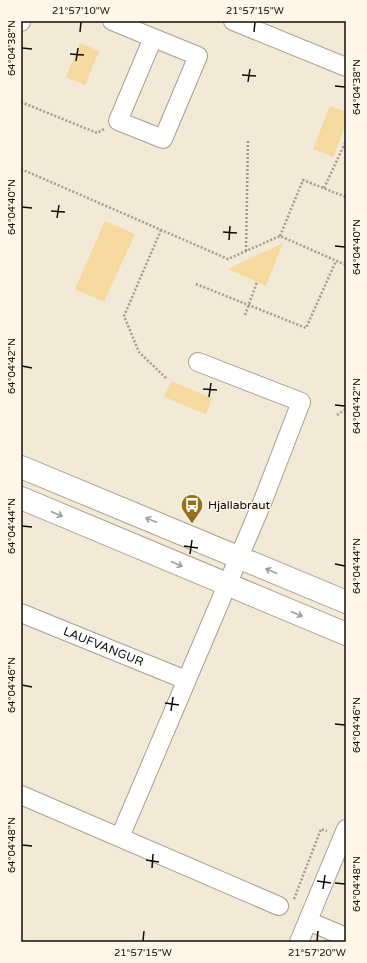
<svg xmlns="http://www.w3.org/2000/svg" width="367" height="963" viewBox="0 0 367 963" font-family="'Varela Round',sans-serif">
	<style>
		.green { fill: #f6d99f }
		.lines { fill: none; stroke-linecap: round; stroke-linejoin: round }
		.street-casing { stroke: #a89f8e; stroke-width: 20 }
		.secondary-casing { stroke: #a89f8e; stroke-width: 24 }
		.path { stroke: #a29b8d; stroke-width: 2.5; stroke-dasharray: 2 2; stroke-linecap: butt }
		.street { stroke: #fff; stroke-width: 18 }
		.secondary { stroke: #fff; stroke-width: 22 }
		.oneway { stroke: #9f9e9c }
		.ticks { fill: none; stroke: #100d07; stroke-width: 1.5 }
		.labels { text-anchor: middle; stroke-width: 3; stroke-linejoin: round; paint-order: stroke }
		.poi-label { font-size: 12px; fill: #100d07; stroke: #fef6e8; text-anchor: start }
		.street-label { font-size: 12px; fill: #100d07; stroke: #fef6e8 }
		.neatline { fill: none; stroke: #100d07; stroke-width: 1.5 }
		.ticks-label { font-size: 10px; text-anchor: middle; fill: #100d07 }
	</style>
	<rect width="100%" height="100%" fill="#f2e9d7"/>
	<g class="green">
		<path d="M80 43 99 51 85 85 66 77Z"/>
		<path d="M330 106 346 112V124L333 157 313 149Z"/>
		<path d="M105 221 135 234 104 302 75 289Z"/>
		<path d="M283 243 266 286 228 269Z"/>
		<path d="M171 381 212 398 206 414 164 397Z"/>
	</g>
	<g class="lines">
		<g class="street-casing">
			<g id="street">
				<path d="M112 21 198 56 163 139 118 121 153 38"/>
				<path d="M233 21 346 67"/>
				<path d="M21 22V21"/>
				<path id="s1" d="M21 613 186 680"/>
				<path d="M21 795 279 906"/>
				<path d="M120 837 262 503 301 402 198 362"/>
				<path d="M308 921 346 937"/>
				<path d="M299 942 346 829"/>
			</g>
		</g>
		<g class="secondary-casing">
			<g id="secondary">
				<path d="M21 467 346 602"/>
				<path d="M21 498 346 634"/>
			</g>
		</g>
		<g class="path">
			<path d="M21 102 97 133 104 129"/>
			<path d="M21 169 228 259 280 236 346 265"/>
			<path d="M324 188 346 141"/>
			<path d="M161 230 124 316 139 352 167 379"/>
			<path d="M280 236 303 180 346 197"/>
			<path d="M246 251 248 140"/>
			<path d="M196 284 306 328 336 261"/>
			<path d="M245 315 257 282"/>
			<path d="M337 415 346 409"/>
			<path d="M294 899 321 829 327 831"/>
		</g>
		<use href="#street" class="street"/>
		<use href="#secondary" class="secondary"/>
	</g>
	<defs><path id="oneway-shaft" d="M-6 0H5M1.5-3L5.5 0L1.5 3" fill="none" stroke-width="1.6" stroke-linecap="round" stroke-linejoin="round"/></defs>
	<g class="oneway">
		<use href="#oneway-shaft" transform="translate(57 514) rotate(23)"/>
		<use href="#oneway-shaft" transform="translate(151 520) rotate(-158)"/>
		<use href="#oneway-shaft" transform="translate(177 564) rotate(23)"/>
		<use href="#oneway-shaft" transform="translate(271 571) rotate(-157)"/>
		<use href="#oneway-shaft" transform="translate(297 614) rotate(23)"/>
	</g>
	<path class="ticks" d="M80 32 81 22M254 32 255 22M22 48 32 49M70 54 84 55M76 61 78 48M242 75 256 76M248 82 250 69M335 86 345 87M22 207 32 208M51 211 65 212M57 218 59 205M223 232 237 233M229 240 230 226M335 246 345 247M22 366 32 368M203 389 217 390M209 397 211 383M335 405 345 406M22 526 32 527M184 546 198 548M190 554 192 540M335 564 345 566M22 685 32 687M165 703 179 705M171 711 173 697M335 724 345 725M22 845 32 846M146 860 159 862M152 868 153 854M317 881 331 883M335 883 345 884M323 889 325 875M143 941 144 931M317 941 318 931"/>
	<defs>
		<g id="bus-pin" transform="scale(1.15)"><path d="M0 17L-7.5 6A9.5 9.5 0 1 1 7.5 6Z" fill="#97721c" stroke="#fef6e8"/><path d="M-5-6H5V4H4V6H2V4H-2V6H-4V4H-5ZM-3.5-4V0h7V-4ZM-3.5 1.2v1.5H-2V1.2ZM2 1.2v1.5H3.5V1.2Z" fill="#fff"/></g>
	</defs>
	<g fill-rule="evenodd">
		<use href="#bus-pin" x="192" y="505"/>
	</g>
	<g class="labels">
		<g class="poi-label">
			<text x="208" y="509">Hjallabraut</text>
		</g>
		<g class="street-label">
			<text dy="4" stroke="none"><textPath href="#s1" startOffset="89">LAUFVANGUR</textPath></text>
		</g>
	</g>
	<rect width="367" height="963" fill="none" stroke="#fef6e8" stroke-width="44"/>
	<rect x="22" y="22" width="323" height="919" class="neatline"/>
	<g class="ticks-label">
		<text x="81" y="14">21°57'10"W</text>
		<text x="255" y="14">21°57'15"W</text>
		<text transform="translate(11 48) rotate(-90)" y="4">64°04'38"N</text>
		<text transform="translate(356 87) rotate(-90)" y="4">64°04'38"N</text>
		<text transform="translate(11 207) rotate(-90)" y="4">64°04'40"N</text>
		<text transform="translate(356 247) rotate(-90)" y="4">64°04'40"N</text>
		<text transform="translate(11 366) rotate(-90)" y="4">64°04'42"N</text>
		<text transform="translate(356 406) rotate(-90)" y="4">64°04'42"N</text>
		<text transform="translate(11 526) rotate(-90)" y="4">64°04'44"N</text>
		<text transform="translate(356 566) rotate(-90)" y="4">64°04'44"N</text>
		<text transform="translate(11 685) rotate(-90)" y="4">64°04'46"N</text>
		<text transform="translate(356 725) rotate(-90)" y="4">64°04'46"N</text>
		<text transform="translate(11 845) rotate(-90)" y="4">64°04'48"N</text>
		<text transform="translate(356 884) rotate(-90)" y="4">64°04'48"N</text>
		<text x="143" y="956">21°57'15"W</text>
		<text x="317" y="956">21°57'20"W</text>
	</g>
</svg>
